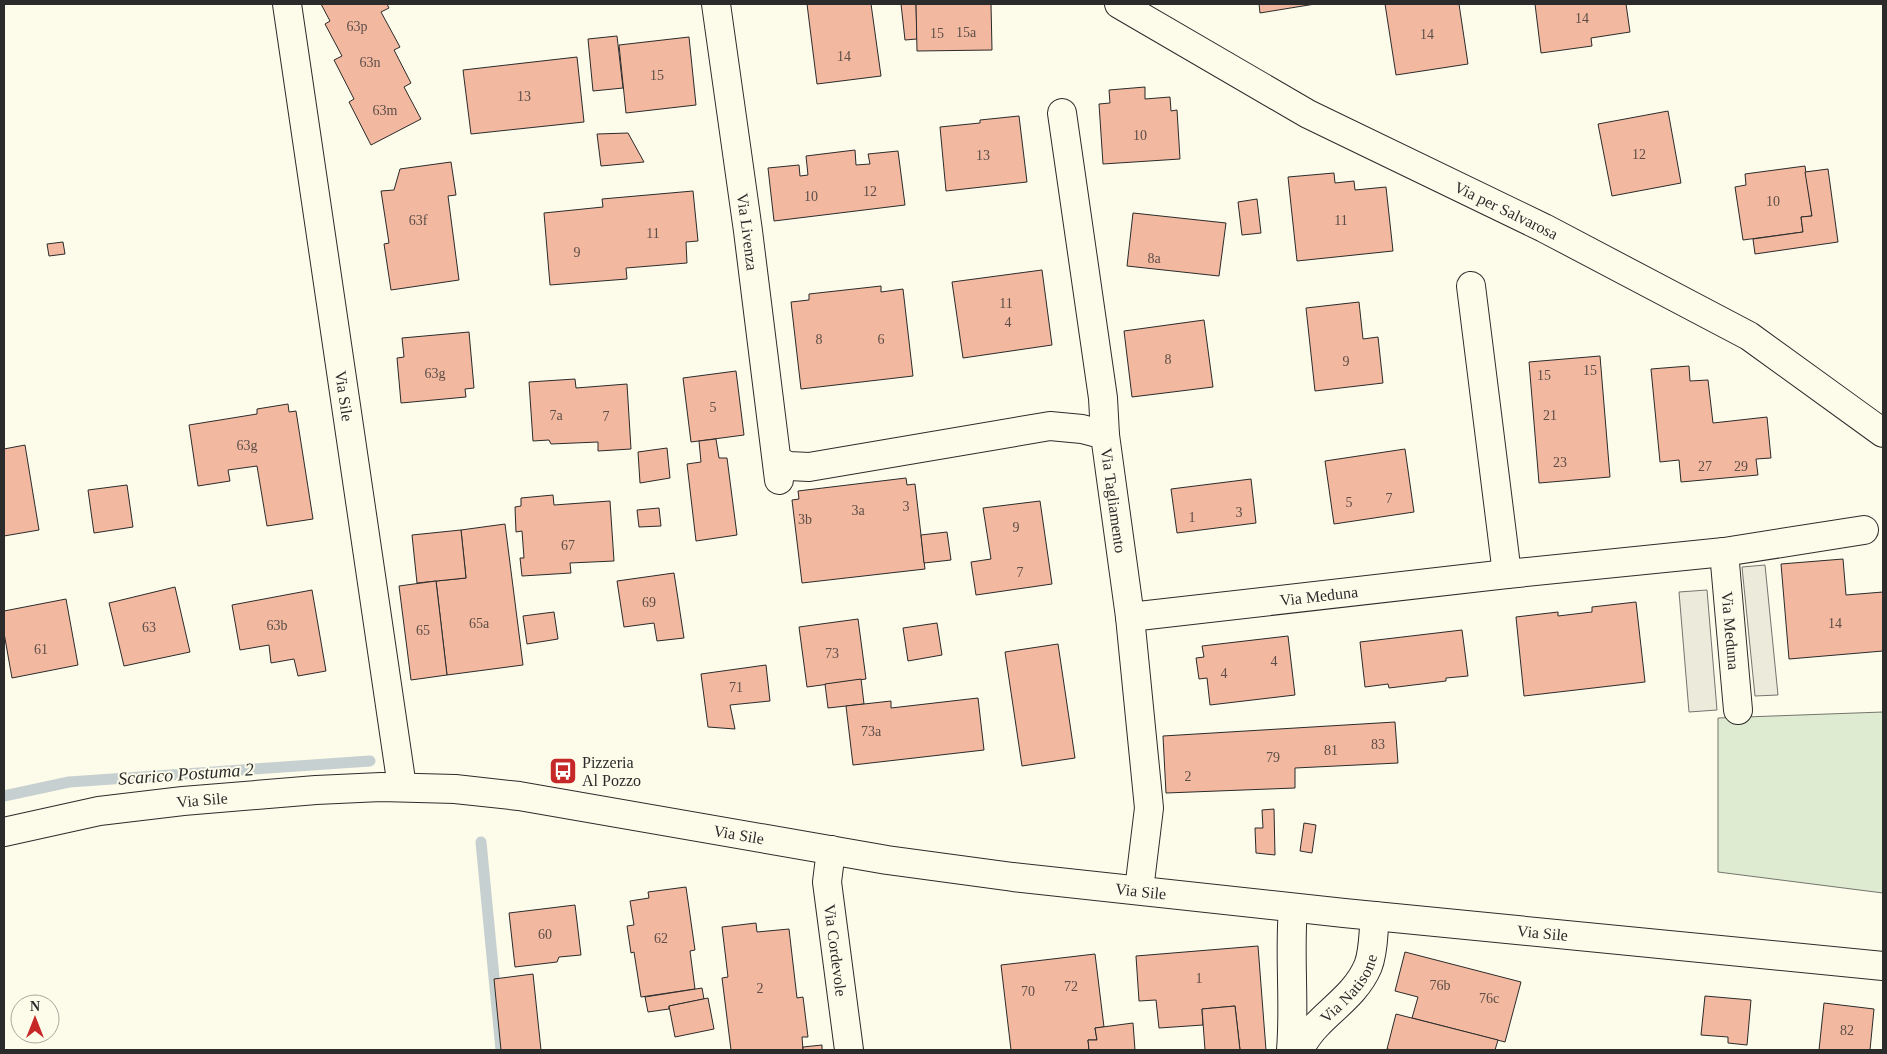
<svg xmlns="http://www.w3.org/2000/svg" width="1887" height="1054" viewBox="0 0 1887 1054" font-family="'Times New Roman',serif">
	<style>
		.green { fill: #deebd1; stroke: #74746e }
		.parking { fill: #eceadb; stroke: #74746e }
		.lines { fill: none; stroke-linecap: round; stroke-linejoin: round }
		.stream { stroke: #c7d0d0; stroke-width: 11 }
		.building { fill: #f2b8a0; stroke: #2b2b2b }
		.minor-casing { stroke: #2b2b2b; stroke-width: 30 }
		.tertiary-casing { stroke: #2b2b2b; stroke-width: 30 }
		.minor { stroke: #fdfbea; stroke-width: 28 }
		.tertiary { stroke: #fdfbea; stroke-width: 28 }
		.labels { text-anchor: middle; stroke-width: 4; stroke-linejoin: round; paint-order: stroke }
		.number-label { font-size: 14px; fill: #5d4e48 }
		.street-label { font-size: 16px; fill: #2b2b2b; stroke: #fdfbea }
		.poi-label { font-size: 16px; fill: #2b2b2b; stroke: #fdfbea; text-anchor: start }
		.water-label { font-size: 18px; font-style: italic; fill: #2b2b2b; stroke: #fdfbea }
	</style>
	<rect width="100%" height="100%" fill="#fdfbea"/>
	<path class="green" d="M1883 712V893L1718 872V718Z"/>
	<g class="parking">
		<path d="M1765 565 1778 695 1755 696 1742 567Z"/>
		<path d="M1707 590 1717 710 1689 712 1679 592Z"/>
	</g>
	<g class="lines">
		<g class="stream">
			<path d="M4 796 69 782 370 761"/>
			<path d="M481 842 501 1050"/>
		</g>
	</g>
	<g class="building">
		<path d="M321 4H387L389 8 381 12 400 47 394 50 411 83 404 87 421 119 371 145 349 102 354 99 334 60 342 56 325 24 330 21Z"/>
		<path d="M807 4H871L881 76 817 84Z"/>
		<path d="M901 4H916L917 39 905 40Z"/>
		<path d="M916 4H991L992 50 917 51Z"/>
		<path d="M1259 4H1315L1260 13Z"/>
		<path d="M1385 4H1459L1468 64 1396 75Z"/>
		<path d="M1535 4H1626L1630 32 1591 38 1592 46 1541 53Z"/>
		<path d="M617 36 623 88 593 91 588 39Z"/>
		<path d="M689 37 696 105 626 113 619 45Z"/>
		<path d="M577 57 584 122 471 134 463 70Z"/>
		<path d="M1145 87V99L1170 97 1171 111 1177 110 1180 159 1103 164 1099 104 1110 103 1109 90Z"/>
		<path d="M1668 111 1681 183 1612 196 1598 124Z"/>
		<path d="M1019 116 1027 182 946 191 940 127 980 123V120Z"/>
		<path d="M628 133 644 162 601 166 597 134Z"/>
		<path d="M855 150 856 165 870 164 868 154 898 151 905 205 774 221 768 168 799 165 800 176 808 175 806 156Z"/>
		<path d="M451 162 456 195 448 196 459 280 391 290 384 244 389 243 381 191 394 190 400 169Z"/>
		<path d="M1805 166 1812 216 1801 217 1803 232 1743 240 1735 187 1746 185 1745 174Z"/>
		<path d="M1828 169 1838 242 1755 254 1753 239 1803 232 1801 217 1812 216 1805 172Z"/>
		<path d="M1334 173 1335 183 1354 181 1355 190 1386 187 1393 251 1297 261 1288 177Z"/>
		<path d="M693 191 698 241 686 242 687 263 626 268 627 279 550 285 544 213 603 207 602 199Z"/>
		<path d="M1257 199 1261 233 1242 235 1238 202Z"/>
		<path d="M1133 213 1226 223 1219 276 1127 266Z"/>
		<path d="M63 242 65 254 49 256 47 244Z"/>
		<path d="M1042 270 1052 345 963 358 952 282Z"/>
		<path d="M881 286V292L903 289 913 376 801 389 791 302 809 300V294Z"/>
		<path d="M1359 302 1363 339 1378 337 1383 383 1315 391 1306 308Z"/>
		<path d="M1204 320 1213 387 1132 397 1124 331Z"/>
		<path d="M469 332 474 388 465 389 466 397 401 403 397 358 404 357 402 338Z"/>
		<path d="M1600 356 1610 477 1539 483 1529 362Z"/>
		<path d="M1689 366 1690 381 1708 380 1713 423 1767 417 1771 458 1756 459 1758 475 1681 482 1679 460 1660 462 1651 369Z"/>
		<path d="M736 371 744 435 691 442 683 378Z"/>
		<path d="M575 379 576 388 627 384 631 449 598 451V442L551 444 549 440 533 441 529 382Z"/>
		<path d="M288 404 289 412 296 411 313 519 267 526 257 466 228 470 230 481 198 486 189 425 257 414V409Z"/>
		<path d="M716 439 719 458H727L737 535 696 541 687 464 701 462 699 441Z"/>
		<path d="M25 445 39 530 4 536V449Z"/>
		<path d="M667 448 670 478 640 483 638 452Z"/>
		<path d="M1405 449 1414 512 1334 524 1325 461Z"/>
		<path d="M906 478 907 485 915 484 925 569 802 583 792 500 799 499 798 491Z"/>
		<path d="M1251 479 1256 523 1177 533 1171 489Z"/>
		<path d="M127 485 133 527 94 533 88 490Z"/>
		<path d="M553 495 554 505 610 501 614 561 570 563 571 573 522 576 520 558H524L522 531 516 532 515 507 521 506V498Z"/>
		<path d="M1040 501 1052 584 976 595 971 562 991 559 983 508Z"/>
		<path d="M659 508 661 526 639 527 637 510Z"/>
		<path d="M505 524 523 665 447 675 436 581 466 578 461 530Z"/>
		<path d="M461 530 466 578 417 583 412 535Z"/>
		<path d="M947 532 951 560 924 563 921 535Z"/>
		<path d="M1843 559 1846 595 1883 592V651L1789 659 1781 564Z"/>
		<path d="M674 573 684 638 657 641 654 623 624 627 617 581Z"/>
		<path d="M436 581 447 675 411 680 399 586Z"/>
		<path d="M175 587 190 652 124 666 109 603Z"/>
		<path d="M312 590 326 671 298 676 294 659 271 663 269 645 240 650 232 605Z"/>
		<path d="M66 599 78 665 12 678 4 633V611Z"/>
		<path d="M1636 602 1645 682 1524 696 1516 617 1558 612V616L1592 612V607Z"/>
		<path d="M554 612 558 639 527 644 523 616Z"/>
		<path d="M858 619 866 679 807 687 799 627Z"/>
		<path d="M937 623 942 655 908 661 903 628Z"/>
		<path d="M1462 630 1468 676 1446 678V681L1389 688 1388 684 1365 687 1360 642Z"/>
		<path d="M1288 636 1295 695 1210 705 1207 678 1199 679 1196 658 1204 657 1202 646Z"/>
		<path d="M1058 644 1075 758 1022 766 1005 652Z"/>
		<path d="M766 665 770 701 730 705 735 729 708 727 701 674Z"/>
		<path d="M861 679 864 704 828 708 825 684Z"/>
		<path d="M978 698 984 750 853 765 846 706 891 701V708Z"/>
		<path d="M1395 722 1398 763 1295 768V788L1166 793 1163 736Z"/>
		<path d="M1274 809 1275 855 1256 853 1255 828H1263L1262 810Z"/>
		<path d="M1304 823 1316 825 1312 853 1300 851Z"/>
		<path d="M686 887 695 950 690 951 695 989 641 997 634 952 631 953 627 926 634 925 630 901 649 898 648 892Z"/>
		<path d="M575 905 581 955 559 957 557 962 515 967 509 913Z"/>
		<path d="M756 923 757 932 789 929 797 998 803 997 808 1037H802L803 1050H731L722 978 728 977 722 927Z"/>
		<path d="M1258 946 1266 1050H1240L1235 1006 1202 1009 1203 1025 1159 1028 1156 1000 1139 1001 1136 956Z"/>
		<path d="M1405 952 1521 982 1505 1042 1412 1018 1418 997 1395 991Z"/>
		<path d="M1095 954 1104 1027 1095 1028 1097 1040H1088L1089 1050H1011L1001 965Z"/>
		<path d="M533 974 541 1050H501L494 979Z"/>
		<path d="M702 988 704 999 669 1006V1009L648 1012 645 997Z"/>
		<path d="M1705 996 1751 1000 1747 1045 1728 1043V1037L1701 1035Z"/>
		<path d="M708 998 714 1029 675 1037 669 1006Z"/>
		<path d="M1824 1003 1874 1009 1870 1050H1819Z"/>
		<path d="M1235 1006 1240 1050H1205L1202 1009Z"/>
		<path d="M1396 1014 1498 1040 1495 1050H1393L1387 1049Z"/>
		<path d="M1133 1023 1135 1050H1089L1088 1040H1097L1095 1028Z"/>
		<path d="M822 1045V1050H803V1047Z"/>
	</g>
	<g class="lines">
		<g class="minor-casing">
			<g id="minor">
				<path id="s1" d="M287 4 402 787"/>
				<path id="s2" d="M716 4 748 231 779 480"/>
				<path id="s3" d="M1119 4 1308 114 1544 228 1749 336 1883 433"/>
				<path id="s4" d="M1062 113 1103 398 1105 435 1130 617 1149 808 1139 890"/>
				<path d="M1471 286 1507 574"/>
				<path d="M777 461 789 466 809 467 1050 426 1082 429 1105 435"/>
				<path id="s5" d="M1724 552 1738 710"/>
				<path id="s6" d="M1130 617 1507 574 1724 552 1864 530"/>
				<path id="s7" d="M831 850 827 882 849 1050"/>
				<path d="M1291 1050C1295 1003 1289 955 1293 908"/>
				<path id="s8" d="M1299 1050C1304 1041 1310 1032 1317 1025 1335 1006 1357 992 1368 966 1374 951 1373 932 1375 916"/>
			</g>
		</g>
		<g class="tertiary-casing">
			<g id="tertiary">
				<path id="s9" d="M4 832 99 811 183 801 316 790 381 787 455 789 519 796 887 860 1013 877 1344 913 1883 966"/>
			</g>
		</g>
		<use href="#minor" class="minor"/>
		<use href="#tertiary" class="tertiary"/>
	</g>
	<defs>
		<g id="bus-square" transform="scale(1.4375)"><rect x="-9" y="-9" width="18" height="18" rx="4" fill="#c62828" stroke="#fdfbea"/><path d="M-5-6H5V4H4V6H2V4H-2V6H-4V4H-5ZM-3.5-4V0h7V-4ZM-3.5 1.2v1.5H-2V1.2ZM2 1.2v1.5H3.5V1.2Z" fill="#fff"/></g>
	</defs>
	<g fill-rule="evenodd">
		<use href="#bus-square" x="563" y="771"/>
	</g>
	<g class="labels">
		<g class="number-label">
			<text x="1582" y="23">14</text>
			<text x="357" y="31">63p</text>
			<text x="966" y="37">15a</text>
			<text x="937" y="38">15</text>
			<text x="1427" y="39">14</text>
			<text x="844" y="61">14</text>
			<text x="370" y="67">63n</text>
			<text x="657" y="80">15</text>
			<text x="524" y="101">13</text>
			<text x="385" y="115">63m</text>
			<text x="1140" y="140">10</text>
			<text x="1639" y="159">12</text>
			<text x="983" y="160">13</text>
			<text x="870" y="196">12</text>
			<text x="811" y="201">10</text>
			<text x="1773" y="206">10</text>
			<text x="418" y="225">63f</text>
			<text x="1341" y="225">11</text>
			<text x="653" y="238">11</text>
			<text x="577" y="257">9</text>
			<text x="1154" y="263">8a</text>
			<text x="1006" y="308">11</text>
			<text x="1008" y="327">4</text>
			<text x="819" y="344">8</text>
			<text x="881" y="344">6</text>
			<text x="1168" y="364">8</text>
			<text x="1346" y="366">9</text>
			<text x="1590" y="375">15</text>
			<text x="435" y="378">63g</text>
			<text x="1544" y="380">15</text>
			<text x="713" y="412">5</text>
			<text x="556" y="420">7a</text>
			<text x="1550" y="420">21</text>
			<text x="606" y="421">7</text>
			<text x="247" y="450">63g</text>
			<text x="1560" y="467">23</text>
			<text x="1705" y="471">27</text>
			<text x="1741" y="471">29</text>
			<text x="1389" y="503">7</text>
			<text x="1349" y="507">5</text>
			<text x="906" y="511">3</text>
			<text x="858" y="515">3a</text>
			<text x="1239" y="517">3</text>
			<text x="1192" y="522">1</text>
			<text x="805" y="524">3b</text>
			<text x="1016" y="532">9</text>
			<text x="568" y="550">67</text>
			<text x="1020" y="577">7</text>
			<text x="649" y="607">69</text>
			<text x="479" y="628">65a</text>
			<text x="1835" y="628">14</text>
			<text x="277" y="630">63b</text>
			<text x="149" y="632">63</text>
			<text x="423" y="635">65</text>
			<text x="41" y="654">61</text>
			<text x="832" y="658">73</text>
			<text x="1274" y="666">4</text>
			<text x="1224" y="678">4</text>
			<text x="736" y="692">71</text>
			<text x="871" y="736">73a</text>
			<text x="1378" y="749">83</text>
			<text x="1331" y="755">81</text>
			<text x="1273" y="762">79</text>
			<text x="1188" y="781">2</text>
			<text x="545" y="939">60</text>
			<text x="661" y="943">62</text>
			<text x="1199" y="983">1</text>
			<text x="1440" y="990">76b</text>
			<text x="1071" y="991">72</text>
			<text x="760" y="993">2</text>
			<text x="1028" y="996">70</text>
			<text x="1489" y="1003">76c</text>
			<text x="1847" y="1035">82</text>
		</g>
		<g class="street-label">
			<text dy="6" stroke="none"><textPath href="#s3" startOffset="439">Via per Salvarosa</textPath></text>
			<text dy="6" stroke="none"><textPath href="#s2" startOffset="230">Via Livenza</textPath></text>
			<text dy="6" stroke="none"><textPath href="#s1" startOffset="396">Via Sile</textPath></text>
			<text dy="6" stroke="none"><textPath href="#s4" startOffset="391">Via Tagliamento</textPath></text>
			<text dy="6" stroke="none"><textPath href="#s6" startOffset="190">Via Meduna</textPath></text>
			<text dy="6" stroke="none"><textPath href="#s5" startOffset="79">Via Meduna</textPath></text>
			<text dy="6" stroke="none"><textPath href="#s9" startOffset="201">Via Sile</textPath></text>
			<text dy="6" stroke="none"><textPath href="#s9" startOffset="742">Via Sile</textPath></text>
			<text dy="6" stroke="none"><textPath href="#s9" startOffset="1148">Via Sile</textPath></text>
			<text dy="6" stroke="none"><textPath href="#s9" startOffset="1552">Via Sile</textPath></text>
			<text dy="6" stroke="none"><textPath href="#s7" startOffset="101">Via Cordevole</textPath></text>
			<text dy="6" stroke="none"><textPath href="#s8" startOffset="80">Via Natisone</textPath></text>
		</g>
		<g class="poi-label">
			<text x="582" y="768">Pizzeria<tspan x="582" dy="18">Al Pozzo</tspan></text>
		</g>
		<g class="water-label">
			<text transform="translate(186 774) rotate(-4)" y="6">Scarico Postuma 2</text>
		</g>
	</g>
	<rect width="1887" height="1054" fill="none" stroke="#2b2b2b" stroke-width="10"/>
	<g transform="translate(35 1019)"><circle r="24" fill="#fdfbea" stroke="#a9a89e"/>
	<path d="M0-4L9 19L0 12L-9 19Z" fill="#c62828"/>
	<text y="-8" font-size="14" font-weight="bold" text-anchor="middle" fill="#2b2b2b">N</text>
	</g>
</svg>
